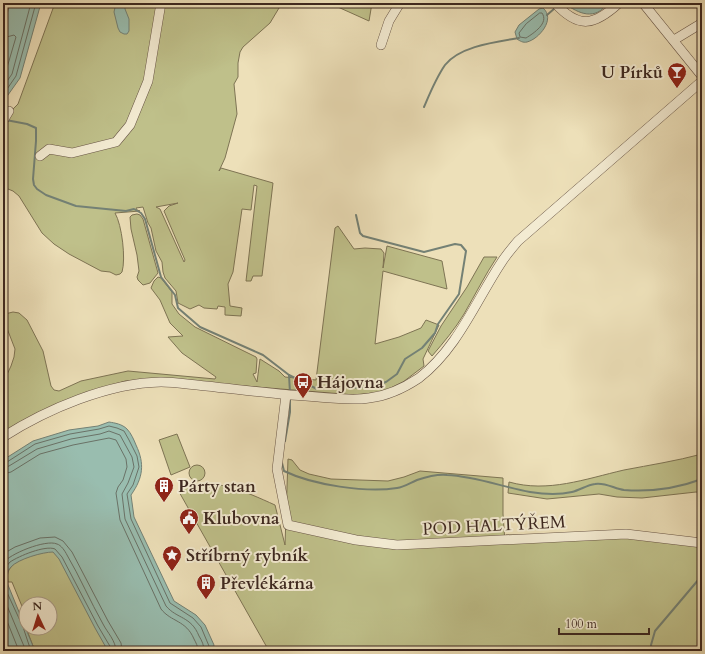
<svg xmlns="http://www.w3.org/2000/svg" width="705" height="654" viewBox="0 0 705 654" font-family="Cardo,serif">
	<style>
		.green { fill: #bfc08a; stroke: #7e7454; fill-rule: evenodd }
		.water { fill: #99bdaf; stroke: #748175 }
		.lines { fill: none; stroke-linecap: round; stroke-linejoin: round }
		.shore { stroke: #6a7267; stroke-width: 1 }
		.stream { stroke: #748175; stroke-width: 2 }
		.minor-casing { stroke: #685546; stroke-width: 10 }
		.minor { stroke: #f3ebd2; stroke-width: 9 }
		.labels { text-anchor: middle; stroke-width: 4; stroke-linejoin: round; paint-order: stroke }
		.poi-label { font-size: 17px; font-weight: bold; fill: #3c271f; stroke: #f3ebd2; text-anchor: start }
		.street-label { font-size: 17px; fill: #3c271f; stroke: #f3ebd2 }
	</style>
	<rect width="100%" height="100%" fill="#ede0b9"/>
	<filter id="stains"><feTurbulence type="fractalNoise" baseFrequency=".005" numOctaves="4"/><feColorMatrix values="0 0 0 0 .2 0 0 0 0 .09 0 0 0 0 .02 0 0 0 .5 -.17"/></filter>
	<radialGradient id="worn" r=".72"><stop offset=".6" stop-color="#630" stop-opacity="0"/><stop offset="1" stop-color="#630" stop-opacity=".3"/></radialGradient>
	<g class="green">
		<path d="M55 3H282L270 23 243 47 240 52 238 63V77L234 84 237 114 225 158 219 171 221 168 273 183 262 276H253L251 281H246L257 186 254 185 251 210 242 209 233 272 228 284 230 306 242 308 241 316 225 315V307L218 306 217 309 204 308 199 305 190 309 178 303 176 291 165 278 163 272 162 262 156 251 151 228 148 223 143 207 136 208 137 210 140 211 115 213C122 225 126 259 122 272L120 274 116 275 110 272 101 271 69 254 54 244 42 233 19 196 13 191 3 187V119L18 104ZM178 203 169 206 164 211 185 260 184 262 160 209 156 207Z"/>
		<path d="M329 3H372L369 21Z"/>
		<path d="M137 214 140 215 143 219 158 273 150 283 143 285 138 280 137 277 139 271 137 255 131 229 130 217 132 215Z"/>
		<path d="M338 226 354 249 365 248 381 249 384 253 383 268 387 246 442 261 447 289 383 271 375 344 399 337 421 328 426 320 439 325 423 359 424 366 403 382 383 392 355 395 158 379 125 381 79 396 3 433V383L11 366 14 357 15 349 3 318 5 314 13 312 19 313 27 320 43 351 51 386 54 390 59 391 81 381 128 371 215 379 216 377 182 353 168 337 183 336 170 323 160 300 151 288 154 281 158 277 161 278 172 292V304L179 314 195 327 256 357 257 359 256 373 253 374 257 382 260 359 279 371 285 377 316 380 335 228Z"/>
		<path d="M484 257H497C485 275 475 295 464 314 455 329 444 342 432 356L428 351 441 326 467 287Z"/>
		<path d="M177 434 190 467 171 475 159 440Z"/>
		<path d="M702 454V493L696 492 642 498 617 497 599 494 547 499 508 493 509 482C548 493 585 479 624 470 650 465 676 461 702 454Z"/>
		<path d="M288 459 292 460 300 470 309 474 331 479 388 481 404 477 420 471 503 478V514L505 543 506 535 702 538V651H269L178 490C209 474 246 492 275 505L285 545Z"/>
		<circle cx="197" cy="473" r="8"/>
		<path d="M53 550 59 557 108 651H35L28 633 31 628H50V604H26V616L12 582H8C7 576 7 572 11 567 17 558 43 551 53 550Z"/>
	</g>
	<g class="water">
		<path d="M10 3H41L20 78 3 102V29Z"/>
		<path d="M116 3H125V9L129 19V31L127 34H124L120 32 118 28 114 12Z"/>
		<path d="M564 3H608C595 21 579 14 564 3Z"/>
		<path d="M543 8C556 19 539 39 527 42 523 43 520 41 517 39L515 32 519 25 539 9Z"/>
		<path d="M109 422C115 423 122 424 127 429 131 433 134 440 136 445 145 464 143 478 131 495L134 517 174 601 196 615 205 625 214 645 213 651H108L95 628 59 559 53 552C43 552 18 559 11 567 6 572 7 578 8 585L35 651H3V460L33 441 69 430 98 426Z"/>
	</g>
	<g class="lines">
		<g class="shore">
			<path d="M540 13H542C549 23 534 33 526 38L520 37 519 33 526 24Z"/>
			<path d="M3 38 14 35 16 37 6 71 3 76"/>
			<path d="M3 87 12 74 31 3"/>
			<path d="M3 95 16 76 36 3"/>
			<path d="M3 463 7 462 35 444 70 434 99 429 109 426 117 428 124 431 129 440 137 456 139 467 133 485 127 494 131 519 170 603 193 618 201 627 209 646V651"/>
			<path d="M3 468 9 466 37 449 71 439 100 434 109 431 120 435 132 457 134 467 128 483 122 494 125 519 166 606C177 619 191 616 199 636 202 641 204 645 204 651"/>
			<path d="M3 474 11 472 40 454 73 445 109 438 116 440 126 459 127 467 123 480 118 487 116 493 120 520 161 609C171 622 186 620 194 639 196 643 198 646 198 651"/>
			<path d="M3 554 15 547 40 538 55 537 63 541 72 552 108 621 121 643 122 651"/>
			<path d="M3 563C9 554 46 539 57 544 61 545 65 551 67 555 80 577 90 601 103 624 107 632 116 641 116 651"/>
			<path d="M3 573C5 570 7 565 10 562 19 556 45 545 55 549L62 557 98 626 111 648V651"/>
			<path d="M3 576 4 586 23 627 31 651"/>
			<path d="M3 596 26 651"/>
			<path d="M3 611 19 651"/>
		</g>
		<g class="stream">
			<path d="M547 15 555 8"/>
			<path d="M424 107C430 93 436 78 445 65 460 46 496 42 519 38"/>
			<path d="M6 120 27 124 36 128V141L33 179 34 185 37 189 46 195 76 206 126 211 134 209 141 213 145 219 161 277 175 295 178 308 200 327 263 355 289 375 317 389 371 387 386 382 397 374 405 359 422 348 435 333 438 324 459 294 466 251 461 245 455 244 424 252 363 236 360 233 356 215"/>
			<path d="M289 375 290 393"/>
			<path d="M285 441 290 412V398"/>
			<path d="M282 463 284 471C313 485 366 493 397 488 404 487 410 483 417 480 426 477 437 474 447 475 475 476 502 487 530 492 542 494 559 495 572 492 580 490 587 485 595 484 605 482 615 489 624 490 650 492 678 488 702 479"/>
			<path d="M652 651 651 645 655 631 699 579 702 578"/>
		</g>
		<g class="minor-casing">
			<g id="minor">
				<path d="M555 3C579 30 595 25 619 3"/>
				<path d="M643 3 702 76"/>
				<path d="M674 40 702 23"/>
				<path d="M381 45 389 21 400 3"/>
				<path d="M3 121 9 111"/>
				<path d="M40 156 49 149 72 153 116 142 130 125 148 81 161 3"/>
				<path d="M286 395 277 469 288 525 356 540 397 545 626 534 702 543"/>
				<path d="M3 437C47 409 108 383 161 382 176 382 192 385 206 386 244 390 281 395 318 397 335 398 352 401 369 398 387 396 404 388 419 378 457 349 476 301 501 263 506 255 512 248 518 241L702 81"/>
			</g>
		</g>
		<use href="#minor" class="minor"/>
	</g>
	<defs>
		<g id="bar-pin" transform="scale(1)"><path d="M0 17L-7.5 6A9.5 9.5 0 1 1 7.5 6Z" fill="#8f2418" stroke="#f3ebd2"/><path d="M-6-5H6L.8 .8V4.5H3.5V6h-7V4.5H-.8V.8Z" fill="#fff"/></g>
		<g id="bus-pin" transform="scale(1)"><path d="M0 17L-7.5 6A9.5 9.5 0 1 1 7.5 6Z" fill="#8f2418" stroke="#f3ebd2"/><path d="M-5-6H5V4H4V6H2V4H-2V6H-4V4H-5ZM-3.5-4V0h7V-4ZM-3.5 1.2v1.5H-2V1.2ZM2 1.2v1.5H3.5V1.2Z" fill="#fff"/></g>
		<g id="building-pin" transform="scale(1)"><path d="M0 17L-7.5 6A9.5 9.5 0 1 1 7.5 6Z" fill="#8f2418" stroke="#f3ebd2"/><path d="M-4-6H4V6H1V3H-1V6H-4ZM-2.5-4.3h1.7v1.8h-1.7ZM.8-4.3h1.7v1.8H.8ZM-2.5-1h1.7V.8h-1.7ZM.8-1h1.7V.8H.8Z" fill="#fff"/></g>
		<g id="civic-pin" transform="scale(1)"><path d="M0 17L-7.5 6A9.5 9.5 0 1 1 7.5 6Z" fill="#8f2418" stroke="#f3ebd2"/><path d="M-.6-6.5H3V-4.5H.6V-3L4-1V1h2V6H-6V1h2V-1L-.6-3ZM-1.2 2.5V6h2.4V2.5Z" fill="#fff"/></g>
		<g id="sight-pin" transform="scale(1)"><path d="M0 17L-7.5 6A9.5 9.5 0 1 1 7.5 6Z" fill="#8f2418" stroke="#f3ebd2"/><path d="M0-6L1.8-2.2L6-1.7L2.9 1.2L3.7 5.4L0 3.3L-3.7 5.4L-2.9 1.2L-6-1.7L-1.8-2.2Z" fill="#fff"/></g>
	</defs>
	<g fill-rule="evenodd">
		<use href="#bar-pin" x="677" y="72"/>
		<use href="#bus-pin" x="303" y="382"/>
		<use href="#building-pin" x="164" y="486"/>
		<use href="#civic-pin" x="189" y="518"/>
		<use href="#sight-pin" x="172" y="555"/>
		<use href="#building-pin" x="206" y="583"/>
	</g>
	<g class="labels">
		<g class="poi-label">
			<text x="663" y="78" text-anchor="end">U Pírků</text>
			<text x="317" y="388">Hájovna</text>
			<text x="178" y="492">Párty stan</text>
			<text x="203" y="524">Klubovna</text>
			<text x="186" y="561">Stříbrný rybník</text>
			<text x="220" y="589">Převlékárna</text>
		</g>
		<g class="street-label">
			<text transform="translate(494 525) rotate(-3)" y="6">POD HALTÝŘEM</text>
		</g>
	</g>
	<rect width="705" height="654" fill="none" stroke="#ede0b9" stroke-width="16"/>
	<rect x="4" y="4" width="697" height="646" fill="none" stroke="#3c271f" stroke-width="2"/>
	<rect x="8" y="8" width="689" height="638" fill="none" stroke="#3c271f"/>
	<g transform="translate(38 616) rotate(356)"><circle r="19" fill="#f3ebd2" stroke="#aa9d8a"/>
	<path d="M0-3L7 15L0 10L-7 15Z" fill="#8f2418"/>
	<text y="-6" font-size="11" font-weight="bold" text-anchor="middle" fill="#3c271f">N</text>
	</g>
	<path d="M559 628v6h90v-6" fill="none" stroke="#3c271f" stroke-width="2"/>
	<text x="565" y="628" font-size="12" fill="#3c271f" stroke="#f3ebd2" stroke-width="3" paint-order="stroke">100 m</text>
	<rect width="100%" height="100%" filter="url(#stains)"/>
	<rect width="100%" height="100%" fill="url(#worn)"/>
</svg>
